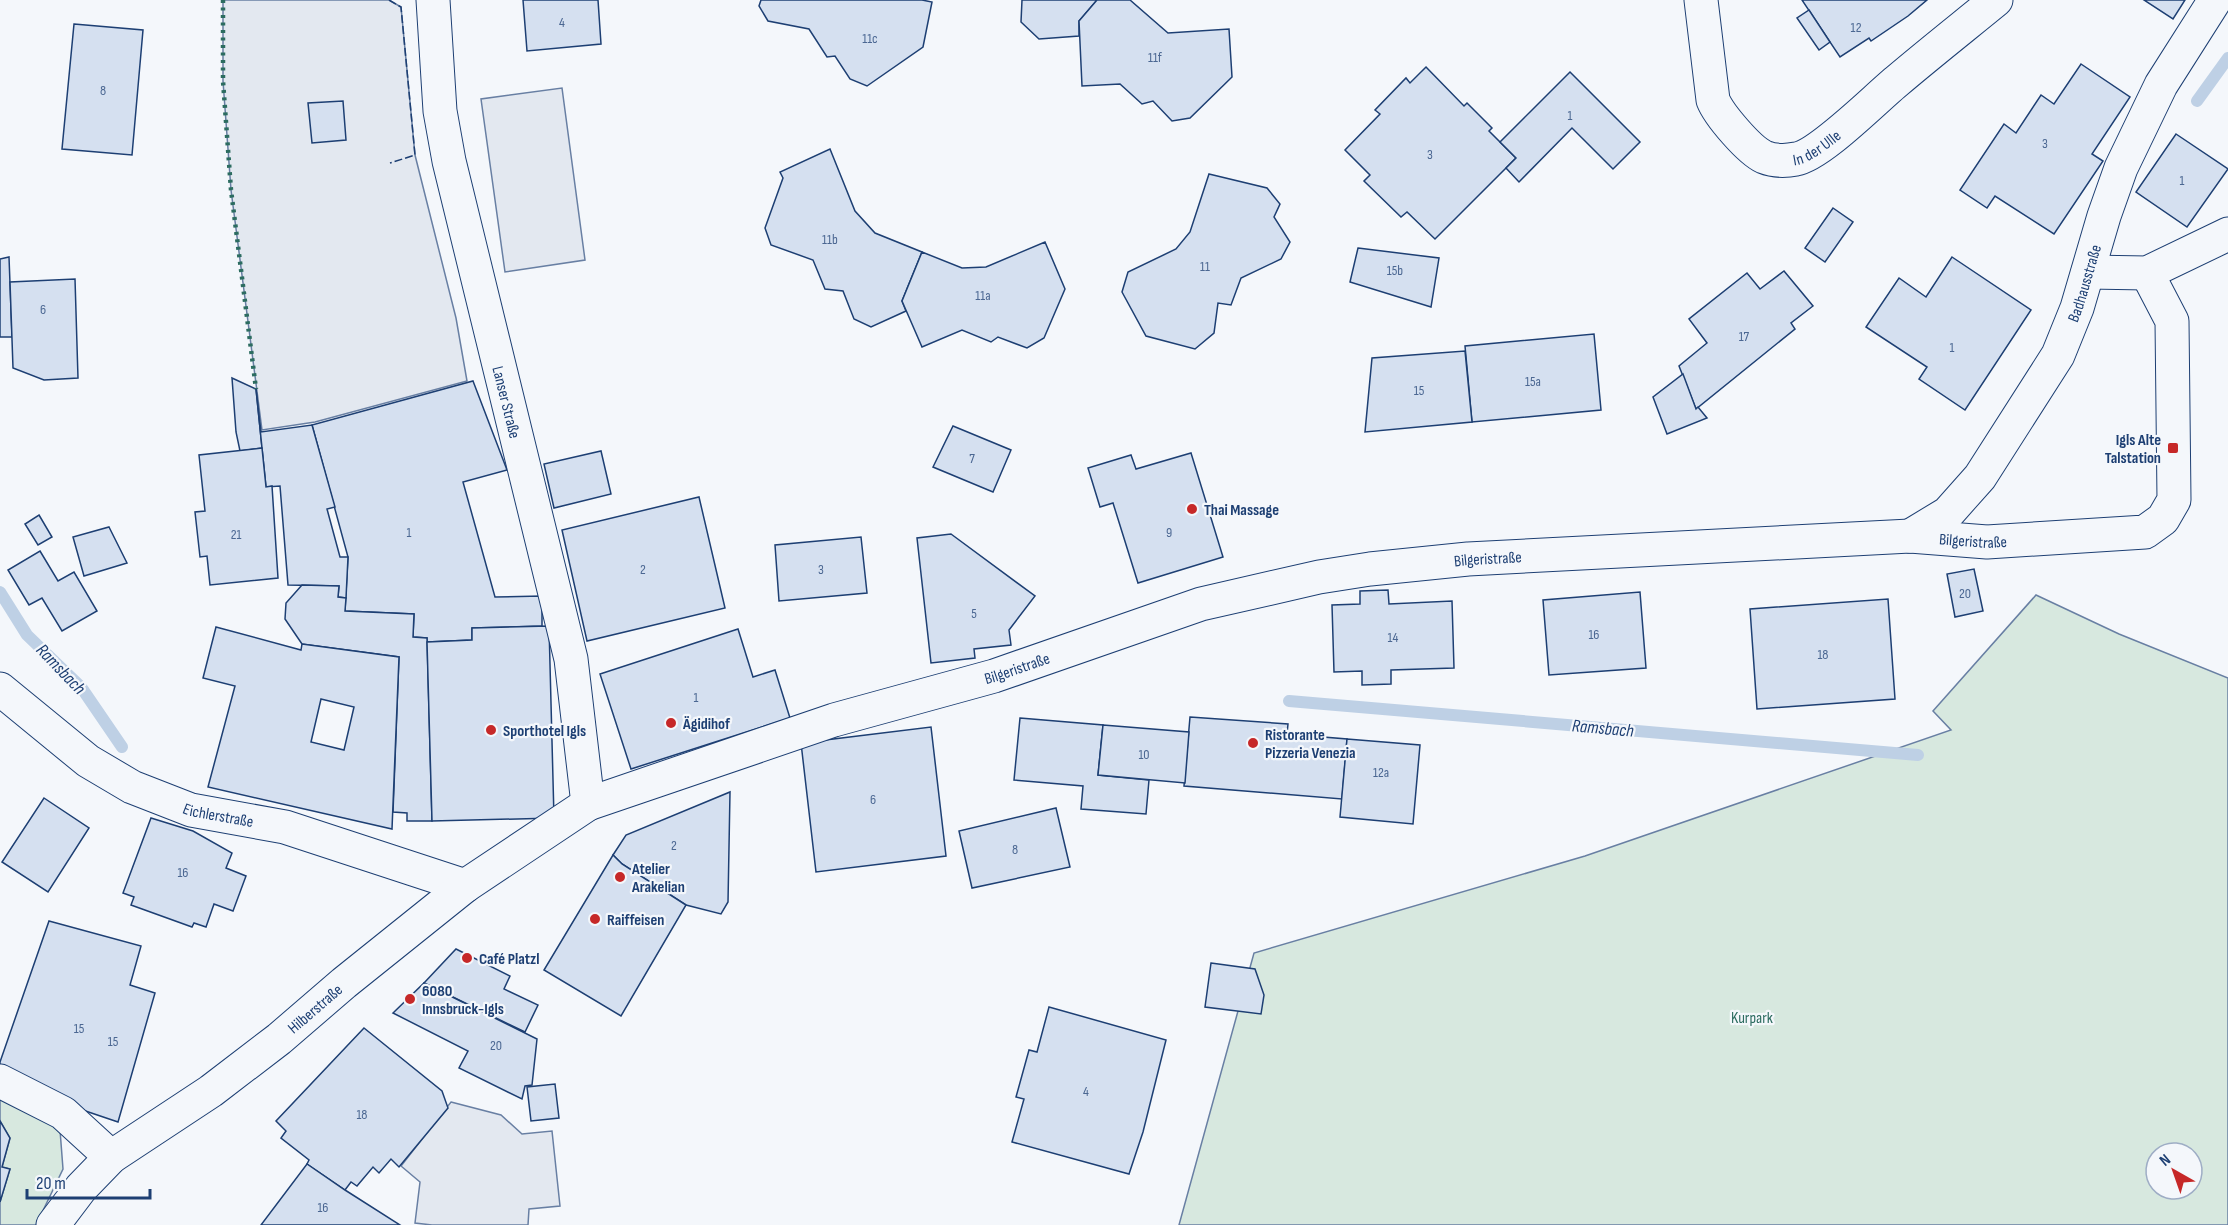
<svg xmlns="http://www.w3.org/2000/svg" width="2228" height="1225" viewBox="0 0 2228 1225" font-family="'Sofia Sans Condensed',sans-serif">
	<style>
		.green { fill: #d7e8df; stroke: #687fa3; stroke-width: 1.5; fill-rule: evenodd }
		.parking { fill: #e3e8f0; stroke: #687fa3; stroke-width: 1.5 }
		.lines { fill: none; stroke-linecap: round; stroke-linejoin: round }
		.stream { stroke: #bed0e5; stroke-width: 12 }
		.building { fill: #d5e0f0; stroke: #1d3f73; stroke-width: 1.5; fill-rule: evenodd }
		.minor-casing { stroke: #1d3f73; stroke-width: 35 }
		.secondary-casing { stroke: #1d3f73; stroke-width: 35 }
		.minor { stroke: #f4f7fb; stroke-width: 33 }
		.secondary { stroke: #f4f7fb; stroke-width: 33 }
		.hedge { stroke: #2c6c60; stroke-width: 4.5; stroke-dasharray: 3 4.5; stroke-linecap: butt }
		.fence { stroke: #1d3f73; stroke-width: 1.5; stroke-dasharray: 8 3; stroke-linecap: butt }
		.poi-dot { fill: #c62828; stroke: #f4f7fb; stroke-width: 2 }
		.labels { text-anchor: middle; stroke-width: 4.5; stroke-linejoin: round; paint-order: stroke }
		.number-label { font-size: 14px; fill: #4b6792 }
		.street-label { font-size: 16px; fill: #1d3f73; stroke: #f4f7fb }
		.poi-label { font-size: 16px; font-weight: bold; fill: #1d3f73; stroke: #f4f7fb; text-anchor: start }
		.park-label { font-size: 16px; fill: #2c6c60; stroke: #f4f7fb }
		.water-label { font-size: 18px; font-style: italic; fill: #1d3f73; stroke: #f4f7fb }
	</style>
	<rect width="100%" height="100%" fill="#f4f7fb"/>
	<g class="green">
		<path d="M2036 595 2119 634 2228 678V1225H1179L1254 953 1585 856 1951 730 1933 711ZM2156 1153H2192V1189H2156Z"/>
		<path d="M0 1095 60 1130 63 1169 36 1225H0V1202L10 1169 2 1167 10 1138 0 1121Z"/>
	</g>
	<g class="parking">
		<path d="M223 0H389L401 7 415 155 456 318 467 381 315 422 262 430 231 190 223 81Z"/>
		<path d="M562 88 585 260 505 272 481 99Z"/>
		<path d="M451 1102 501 1115 522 1134 552 1131 560 1206 529 1209 528 1225H432L415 1223 420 1182 401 1166Z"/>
	</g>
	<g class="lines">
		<g class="stream">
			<path d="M2197 101 2228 58"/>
			<path d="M0 592 27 635 81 687 122 747"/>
			<path d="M1289 701 1918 755"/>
		</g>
	</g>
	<g class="building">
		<path d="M523 0H598L601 44 527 51Z"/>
		<path d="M761 0H922L932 2 923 47 867 86 850 79 835 56 827 57 809 29 768 21 759 6Z"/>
		<path d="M1022 0H1097L1079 21V36L1039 39 1021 22Z"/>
		<path d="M1097 0H1130L1168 33 1229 29 1232 77 1190 118 1172 121 1153 101 1142 104 1120 84 1082 86 1079 21Z"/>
		<path d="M1802 0H1927L1908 16 1871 41 1869 38 1840 57Z"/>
		<path d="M2144 0H2185L2173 19Z"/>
		<path d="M1809 10 1830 42 1819 50 1797 18Z"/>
		<path d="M74 24 143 30 132 155 62 149Z"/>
		<path d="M2081 64 2130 97 2092 154 2103 161 2054 234 1995 196 1987 208 1960 190 2004 124 2016 133 2041 95 2054 104Z"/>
		<path d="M1426 67 1464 106 1467 103 1492 128 1489 131 1516 158 1435 239 1407 212 1401 217 1364 181 1370 175 1345 150 1380 114 1375 110 1406 78 1410 83Z"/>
		<path d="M1570 72 1640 142 1613 169 1572 128 1519 182 1506 168 1516 158 1500 142Z"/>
		<path d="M343 101 346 140 312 143 308 103Z"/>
		<path d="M2176 134 2228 169 2187 227 2136 192Z"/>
		<path d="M830 149 855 211 875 233 922 252 902 301 906 311 871 327 854 319 843 291 825 289 813 260 771 245 765 228 783 178 780 172Z"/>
		<path d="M1209 174 1267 188 1280 204 1274 217 1290 242 1281 259 1241 278 1231 305 1218 303 1214 333 1195 349 1146 336 1122 292 1128 272 1176 249 1190 232Z"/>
		<path d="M1833 208 1853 222 1825 262 1805 248Z"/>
		<path d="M1045 242 1065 289 1044 338 1027 348 998 337 991 342 962 330 922 347 902 301 922 252 962 268 986 267Z"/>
		<path d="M1358 248 1439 258 1431 307 1350 282Z"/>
		<path d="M9 257 12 337H0V259Z"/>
		<path d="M1952 257 2031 310 1965 410 1919 379 1927 367 1866 327 1899 278 1926 297Z"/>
		<path d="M1784 271 1813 306 1791 323 1795 329 1696 409 1679 366 1707 343 1689 319 1747 273 1760 289Z"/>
		<path d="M75 279 78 378 44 380 13 368 10 282Z"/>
		<path d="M1594 334 1601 410 1472 422 1465 346Z"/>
		<path d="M1465 351 1472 422 1365 432 1372 358Z"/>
		<path d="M1683 374 1696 409 1698 407 1707 418 1667 434 1653 397Z"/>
		<path d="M232 378 256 389 262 448 240 451 236 432Z"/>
		<path d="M473 381 507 470 463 482 495 597 542 596V626L472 628V640L427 642V638L413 637 414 614 345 611 348 557 312 425Z"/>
		<path d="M256 389 261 432 312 425 335 507 327 509 340 557H348L346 598 338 597 339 586 288 585 280 486 266 487Z"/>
		<path d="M953 426 1011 450 993 492 933 467Z"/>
		<path d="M262 448 266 487 272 486 278 578 210 585 207 556 200 557 195 512 205 511 199 455Z"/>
		<path d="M601 451 611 494 554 508 544 464Z"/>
		<path d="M1191 453 1223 557 1138 583 1113 503 1100 507 1088 468 1131 455 1136 469Z"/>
		<path d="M699 497 725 608 587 641 562 530Z"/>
		<path d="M39 515 52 537 38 545 25 524Z"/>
		<path d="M109 527 127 563 84 576 73 537Z"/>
		<path d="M951 534 1035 596 1009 630 1011 645 974 649 975 658 931 663 917 538Z"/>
		<path d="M861 537 867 593 779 601 775 545Z"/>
		<path d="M40 551 58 581 74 572 97 611 62 631 42 598 29 605 8 570Z"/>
		<path d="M1974 569 1983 611 1955 617 1947 574Z"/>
		<path d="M302 585 339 586 338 597 346 598 345 611 414 614 413 637 427 638 432 821H407V813L393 812 399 657 302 644 285 619 286 603Z"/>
		<path d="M1388 590 1389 604 1452 601 1454 668 1391 670V684L1362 685V671L1334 672 1332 605 1360 604V591Z"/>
		<path d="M1640 592 1646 668 1549 675 1543 600Z"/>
		<path d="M1888 599 1895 699 1757 709 1750 609Z"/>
		<path d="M549 626 554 818 432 821 427 642 472 640V628Z"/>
		<path d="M216 627 301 650 302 644 399 657 392 829 208 787 235 686 203 678ZM321 699 354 707 344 750 311 742Z"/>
		<path d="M738 629 753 677 775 670 790 718 631 769 600 674Z"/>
		<path d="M1190 717 1288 724 1287 734 1347 739 1342 799 1184 786Z"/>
		<path d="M1020 718 1103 725 1098 775 1149 780 1146 814 1081 809 1083 786 1014 780Z"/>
		<path d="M1103 725 1189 732 1185 783 1098 775Z"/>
		<path d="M931 727 946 856 816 872 801 743Z"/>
		<path d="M1347 739 1420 745 1413 824 1340 817Z"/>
		<path d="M730 792 728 902 721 914 686 905 622 864 613 855 626 835Z"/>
		<path d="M44 798 89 828 48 892 2 862Z"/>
		<path d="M1056 808 1070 867 972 888 959 831Z"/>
		<path d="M151 818 193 831 232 853 226 868 246 876 233 911 214 904 206 927 194 923 192 927 131 905 134 897 123 893Z"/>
		<path d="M613 855 622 864 686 905 621 1016 544 970Z"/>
		<path d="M49 921 141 946 130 985 155 993 118 1122 56 1101 0 1071V1062Z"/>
		<path d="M456 949 510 976 504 989 538 1005 525 1032 424 983Z"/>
		<path d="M1211 963 1255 969 1264 995 1261 1014 1205 1007Z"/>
		<path d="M424 983 537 1039 532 1085 525 1086 522 1099 459 1068 468 1051 393 1013Z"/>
		<path d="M1049 1007 1166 1040 1143 1132 1129 1174 1012 1142 1024 1099 1016 1097 1029 1050 1037 1052Z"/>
		<path d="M364 1028 442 1091 448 1108 399 1167 391 1159 379 1173 373 1167 357 1186 351 1182 345 1190 307 1164 309 1160 281 1138 286 1131 276 1121Z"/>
		<path d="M555 1084 559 1118 531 1121 527 1087Z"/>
		<path d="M0 1121 10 1138 2 1167 10 1169 0 1202Z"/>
		<path d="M307 1164 345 1190 400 1225H261Z"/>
	</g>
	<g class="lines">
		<g class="minor-casing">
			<g id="minor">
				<path id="s1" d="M1701 0 1713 100C1719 115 1749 150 1764 157 1774 161 1786 161 1796 159 1820 155 1875 99 1897 81 1930 53 1963 27 1996 0"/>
				<path d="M2088 272 2147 273 2228 234"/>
				<path id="s2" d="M1910 536 1948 513 1980 477 2058 355 2077 308 2104 216 2121 168 2161 85 2215 0"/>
				<path id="s3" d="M0 689 88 761 132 787 191 810 285 827 465 886"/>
				<path id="s4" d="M588 804 834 720 994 676 1201 604 1319 577 1370 569 1468 559 1910 536 1987 542 2145 532 2163 519 2174 500 2172 321 2147 273"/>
				<path d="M0 1081 63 1113 111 1157"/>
			</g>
		</g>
		<g class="secondary-casing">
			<g id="secondary">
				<path id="s5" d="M53 1225 81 1188 111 1157 211 1091 279 1039 344 983 465 886 588 804 571 659 449 161 440 111 433 0"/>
			</g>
		</g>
		<use href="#minor" class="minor"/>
		<use href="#secondary" class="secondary"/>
		<path class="hedge" d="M223 0V81L231 190 256 389"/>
		<path class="fence" d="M389 0 401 7 415 155 390 163"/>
	</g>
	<g class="poi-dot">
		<rect x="2167" y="442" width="12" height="12" rx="3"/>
		<circle cx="1192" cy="509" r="6"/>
		<circle cx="671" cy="723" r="6"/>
		<circle cx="491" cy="730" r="6"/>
		<circle cx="1253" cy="743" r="6"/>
		<circle cx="620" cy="877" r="6"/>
		<circle cx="595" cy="919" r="6"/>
		<circle cx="467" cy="958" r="6"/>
		<circle cx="410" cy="999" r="6"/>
	</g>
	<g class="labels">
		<g class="number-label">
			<text x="562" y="27">4</text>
			<text x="1856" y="32">12</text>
			<text x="870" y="43">11c</text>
			<text x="1155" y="62">11f</text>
			<text x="103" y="95">8</text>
			<text x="1570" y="120">1</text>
			<text x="2045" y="148">3</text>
			<text x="1430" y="159">3</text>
			<text x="2182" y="185">1</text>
			<text x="830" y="244">11b</text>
			<text x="1205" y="271">11</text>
			<text x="1395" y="275">15b</text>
			<text x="983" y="300">11a</text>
			<text x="43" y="314">6</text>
			<text x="1744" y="341">17</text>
			<text x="1952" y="352">1</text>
			<text x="1533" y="386">15a</text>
			<text x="1419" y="395">15</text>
			<text x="972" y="463">7</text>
			<text x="409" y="537">1</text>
			<text x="1169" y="537">9</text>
			<text x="236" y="539">21</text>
			<text x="643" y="574">2</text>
			<text x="821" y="574">3</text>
			<text x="1965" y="598">20</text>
			<text x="974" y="618">5</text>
			<text x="1594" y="639">16</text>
			<text x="1393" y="642">14</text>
			<text x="1823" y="659">18</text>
			<text x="696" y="702">1</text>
			<text x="1144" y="759">10</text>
			<text x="1381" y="777">12a</text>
			<text x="873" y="804">6</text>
			<text x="674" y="850">2</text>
			<text x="1015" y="854">8</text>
			<text x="183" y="877">16</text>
			<text x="79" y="1033">15</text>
			<text x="113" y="1046">15</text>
			<text x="496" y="1050">20</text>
			<text x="1086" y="1096">4</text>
			<text x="362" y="1119">18</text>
			<text x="323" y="1212">16</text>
		</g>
		<g class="street-label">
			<text dy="6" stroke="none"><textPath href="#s1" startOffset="234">In der Ulle</textPath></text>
			<text dy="6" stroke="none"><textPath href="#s2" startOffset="314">Badhausstraße</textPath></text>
			<text transform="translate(507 402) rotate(76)" y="6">Lanser Straße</text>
			<text dy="6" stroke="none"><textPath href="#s4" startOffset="1422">Bilgeristraße</textPath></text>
			<text dy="6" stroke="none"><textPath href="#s4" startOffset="936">Bilgeristraße</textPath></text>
			<text dy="6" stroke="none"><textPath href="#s4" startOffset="450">Bilgeristraße</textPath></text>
			<text dy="6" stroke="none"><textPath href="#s3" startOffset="256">Eichlerstraße</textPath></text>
			<text dy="6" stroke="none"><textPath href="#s5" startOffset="342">Hilberstraße</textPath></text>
		</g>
		<g class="poi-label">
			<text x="2161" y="445" text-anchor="end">Igls Alte<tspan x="2161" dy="18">Talstation</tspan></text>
			<text x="1204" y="515">Thai Massage</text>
			<text x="683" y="729">Ägidihof</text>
			<text x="503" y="736">Sporthotel Igls</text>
			<text x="1265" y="740">Ristorante<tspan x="1265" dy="18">Pizzeria Venezia</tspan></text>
			<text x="632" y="874">Atelier<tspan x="632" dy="18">Arakelian</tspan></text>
			<text x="607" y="925">Raiffeisen</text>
			<text x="479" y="964">Café Platzl</text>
			<text x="422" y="996">6080<tspan x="422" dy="18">Innsbruck-Igls</tspan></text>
		</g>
		<g class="park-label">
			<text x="1752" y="1023">Kurpark</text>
		</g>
		<g class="water-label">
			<text transform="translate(61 669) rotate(46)" y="6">Ramsbach</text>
			<text transform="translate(1603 728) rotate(5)" y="6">Ramsbach</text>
		</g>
	</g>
	<g transform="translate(2174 1171) rotate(320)"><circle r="28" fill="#f4f7fb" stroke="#9eadc5" stroke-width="1.5"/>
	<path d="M0-4.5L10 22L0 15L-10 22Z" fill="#c62828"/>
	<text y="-9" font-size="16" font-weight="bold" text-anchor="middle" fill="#1d3f73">N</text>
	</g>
	<path d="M27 1189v9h123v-9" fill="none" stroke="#1d3f73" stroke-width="3"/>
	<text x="36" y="1189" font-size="18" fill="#1d3f73" stroke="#f4f7fb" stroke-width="4.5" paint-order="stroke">20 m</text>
</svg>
